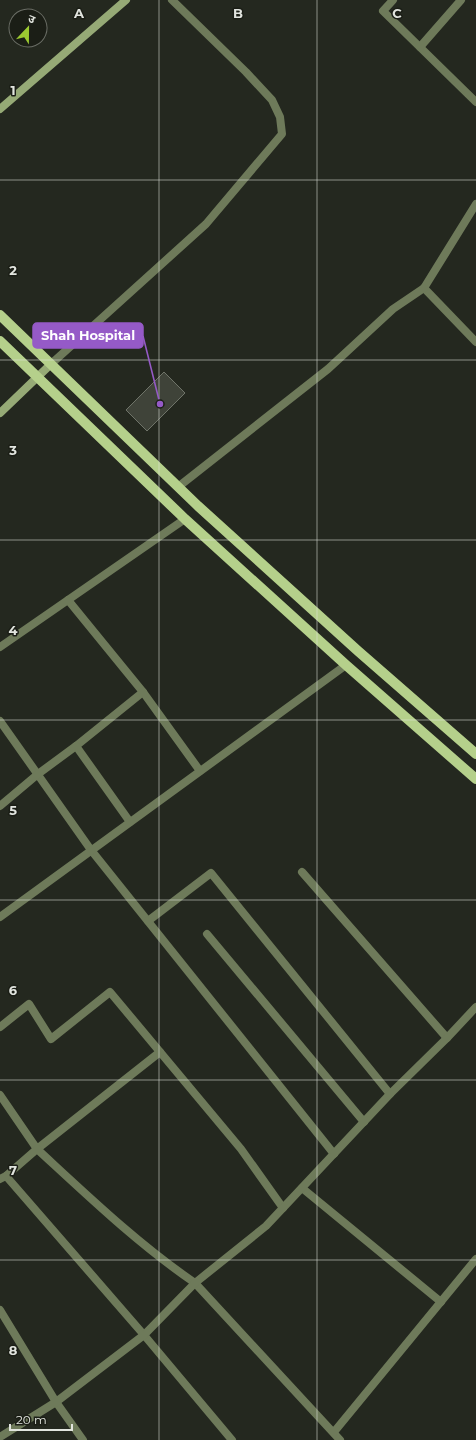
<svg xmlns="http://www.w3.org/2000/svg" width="476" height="1440" viewBox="0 0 476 1440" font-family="Montserrat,'Noto Sans Devanagari',sans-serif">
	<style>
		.building { fill: #3f4339; stroke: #6f7469 }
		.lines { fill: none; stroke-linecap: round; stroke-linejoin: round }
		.street { stroke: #6e7a5a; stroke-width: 8 }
		.secondary { stroke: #96aa76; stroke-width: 8 }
		.primary { stroke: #b5d08b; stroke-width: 10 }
		.grid { fill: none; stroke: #e2e5df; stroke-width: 1; stroke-opacity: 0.55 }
		.grid-label { font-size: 13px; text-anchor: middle; font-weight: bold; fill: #e2e5df; stroke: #1b1e16; stroke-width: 3; stroke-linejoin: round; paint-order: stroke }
		.leader { fill: none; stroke: #955ac7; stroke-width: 1.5 }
		.callout-dot { fill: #955ac7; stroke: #1b1e16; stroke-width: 1.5 }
		.callout { fill: #955ac7; stroke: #955ac7; stroke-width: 1.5 }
		.callout-label { font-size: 13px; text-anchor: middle; font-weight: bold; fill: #fff }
	</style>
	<rect width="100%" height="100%" fill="#24281f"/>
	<path class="building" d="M164 372 185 393 147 431 126 410Z"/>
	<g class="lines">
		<g class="street">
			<path d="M393 0 383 11 476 102"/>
			<path d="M420 47 461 0"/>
			<path d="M424 288 476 342"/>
			<path d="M51 364 206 224 282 134 280 117 272 100 246 72 172 0"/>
			<path d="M178 487 328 369 393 309 424 288 476 204"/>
			<path d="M68 600 143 692 200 771"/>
			<path d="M0 647 185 519"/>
			<path d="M0 721 91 850 334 1154"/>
			<path d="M76 746 143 692"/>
			<path d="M0 806 38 774 76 746 130 822"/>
			<path d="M302 872 447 1038"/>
			<path d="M0 917 346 665"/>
			<path d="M148 921 211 873 390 1094"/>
			<path d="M207 934 364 1122"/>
			<path d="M0 1027 29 1004 51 1039 110 992 241 1149 283 1208"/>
			<path d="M0 1095 37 1149 160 1052"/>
			<path d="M6 1176 144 1335 232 1440"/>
			<path d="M0 1179 6 1176 37 1149C88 1196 138 1244 195 1283L340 1440"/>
			<path d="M302 1188 441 1302"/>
			<path d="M0 1310 56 1402 83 1440"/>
			<path d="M334 1432 476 1259"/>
			<path d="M0 1437 56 1402 144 1335 195 1283 266 1226 390 1094 447 1038 476 1007"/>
		</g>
		<g class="secondary">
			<path d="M0 109 126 0"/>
			<path d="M0 413 51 364"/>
		</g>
		<g class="primary">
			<path d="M0 315 198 506 358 651 476 754"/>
			<path d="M0 341 185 519 346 665 476 779"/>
		</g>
	</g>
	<path class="grid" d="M159 0V1440M317 0V1440M0 180H476M0 360H476M0 540H476M0 720H476M0 900H476M0 1080H476M0 1260H476"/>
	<g class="grid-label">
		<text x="79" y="18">A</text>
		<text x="238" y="18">B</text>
		<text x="397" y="18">C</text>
		<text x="13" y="95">1</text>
		<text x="13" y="275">2</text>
		<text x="13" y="455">3</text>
		<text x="13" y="635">4</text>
		<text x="13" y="815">5</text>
		<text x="13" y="995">6</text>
		<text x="13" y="1175">7</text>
		<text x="13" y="1355">8</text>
	</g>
	<path class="leader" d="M160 404L143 336"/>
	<circle class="callout-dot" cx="160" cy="404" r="4"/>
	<rect class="callout" x="33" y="323" width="110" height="25" rx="4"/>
	<g class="callout-label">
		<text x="88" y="340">Shah Hospital</text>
	</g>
	<g transform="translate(28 28) rotate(22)"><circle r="19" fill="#1b1e16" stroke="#6b6e66"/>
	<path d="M0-3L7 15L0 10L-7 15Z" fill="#9cca31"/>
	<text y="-6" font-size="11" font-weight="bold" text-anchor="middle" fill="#e2e5df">उ</text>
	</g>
	<path d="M10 1424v6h62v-6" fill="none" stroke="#e2e5df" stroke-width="2"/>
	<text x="16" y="1424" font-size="12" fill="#e2e5df" stroke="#1b1e16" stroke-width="3" paint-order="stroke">20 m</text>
</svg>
